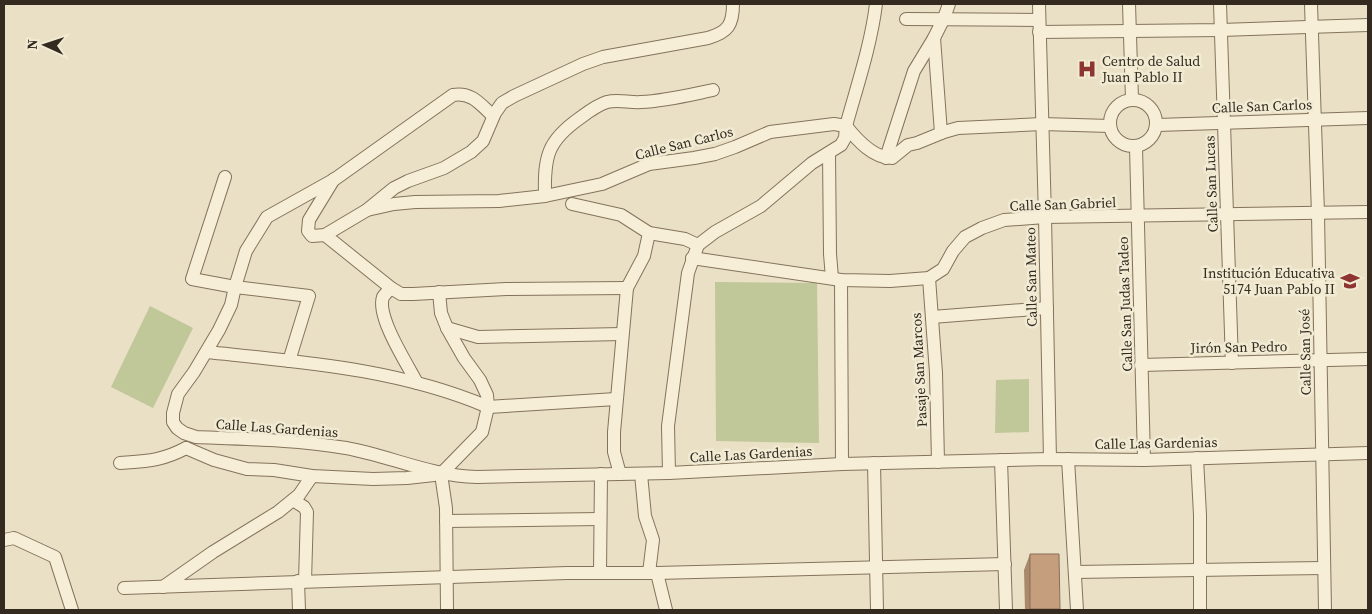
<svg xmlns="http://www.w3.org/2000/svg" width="1372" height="614" viewBox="0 0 1372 614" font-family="'Source Serif 4',serif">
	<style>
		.green { fill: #c0c799 }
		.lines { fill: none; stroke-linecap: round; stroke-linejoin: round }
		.minor-casing { stroke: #84735c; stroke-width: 14 }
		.minor { stroke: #f6eed7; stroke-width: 12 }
		.wall { fill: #a9886c }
		.shaded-wall { fill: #8a6f58 }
		.building { fill: #c59e7d; stroke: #8a6f58 }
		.labels { text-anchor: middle; stroke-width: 5; stroke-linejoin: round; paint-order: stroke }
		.poi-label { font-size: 14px; fill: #352a1f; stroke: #f2ebd4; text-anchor: start }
		.street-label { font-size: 14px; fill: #352a1f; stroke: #f2ebd4 }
	</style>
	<rect width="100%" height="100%" fill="#eae0c5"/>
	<g class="green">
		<path d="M715 282 817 283 819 443 716 441Z"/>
		<path d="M150 306 193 328 153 408 111 387Z"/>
		<path d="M1029 379V432L995 433 996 380Z"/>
	</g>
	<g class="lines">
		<g class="minor-casing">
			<g id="minor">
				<path d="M1039 4 1045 217 1050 459"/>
				<path d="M1129 4 1132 99"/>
				<path d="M1220 4 1232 363"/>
				<path d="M1311 4 1318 214 1325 610"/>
				<path d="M906 19 1039 20"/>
				<path d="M1039 32 1221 30 1368 25"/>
				<path d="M934 38 941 133"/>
				<circle cx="1133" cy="123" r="23"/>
				<path d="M493 116C480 104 472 92 453 95L335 179 267 217 246 251 235 287 231 305 219 330 194 372 178 394 173 413V422L177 428 184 433 196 437C246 439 297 440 346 448 390 456 431 476 477 477L669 473 842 464 1050 459 1144 460 1368 453"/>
				<path d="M1157 125 1368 118"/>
				<path d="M1136 147 1144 460"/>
				<path d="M829 153 830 254 832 278"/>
				<path d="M886 158 914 71 934 38 944 18 949 4"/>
				<path d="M225 177 192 279 235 287 309 296 289 361"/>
				<path d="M334 179 309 220 308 231 312 236 325 235 367 210 394 188 408 181 444 168 471 152 483 141 495 113 502 103 514 96 583 64 603 57 708 38C728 32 733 25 733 4"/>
				<path d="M545 196C544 157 547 141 580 118 588 112 597 105 607 102 618 99 630 103 641 102 665 101 689 95 713 90"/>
				<path d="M572 204 621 215 649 233 685 239 698 245"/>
				<path d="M367 210 394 204 415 202 499 201 545 196 602 184 649 164 694 158 715 154 735 147 770 132 834 124 846 126C857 140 873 158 892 158L908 145 917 143 944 132 958 128 1042 124 1110 126"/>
				<path d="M325 235 391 288 401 294H413L506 289 627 288"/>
				<path d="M692 258 841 280 890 281 929 278 943 269 953 251 965 237 982 228 1004 220 1045 217 1368 212"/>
				<path d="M929 278 936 373 938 462"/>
				<path d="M841 280 842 464"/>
				<path d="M391 288C389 290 385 294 383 297 376 317 408 365 417 383"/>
				<path d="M439 292 441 313 447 328 464 358 480 380 487 395 488 407 482 432 441 474 446 508 447 610"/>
				<path d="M932 317 1047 308"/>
				<path d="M447 328 478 337 622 334"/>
				<path d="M207 352C302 362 399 369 488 407L616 399"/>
				<path d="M1141 365 1368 359"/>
				<path d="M186 448 214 460 247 469 274 470 312 476 373 479 407 478 434 475"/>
				<path d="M1197 458 1200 515V610"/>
				<path d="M1068 459 1077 610"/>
				<path d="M1001 460 1006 610"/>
				<path d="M120 463C146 461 162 461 186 448"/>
				<path d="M874 463 877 610"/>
				<path d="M669 473 668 426 688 273 698 245 715 232 761 206 812 163 841 145 845 138 846 126C857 86 871 45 876 4"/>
				<path d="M620 474 614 452V432L627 288 644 256 649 233"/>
				<path d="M641 474 645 516 653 540 649 573"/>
				<path d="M293 500 304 507 307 512 305 581"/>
				<path d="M446 521 600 519"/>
				<path d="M4 540 14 538 55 557 72 610"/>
				<path d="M1076 572 1324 568"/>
				<path d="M600 573 601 474"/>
				<path d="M657 573 666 610"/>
				<path d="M298 581 299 610"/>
				<path d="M163 587 213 552 278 512 299 495 312 476"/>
				<path d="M124 588 567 573H657L1005 564"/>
			</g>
		</g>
		<use href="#minor" class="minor"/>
	</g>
	<path class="wall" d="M1030 554 1059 610H1025L1024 570Z"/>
	<path class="shaded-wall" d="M1030 609H1060L1059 610H1030Z"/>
	<path class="building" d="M1030 554H1059L1060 609H1030Z"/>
	<defs>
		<g id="hospital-bare" transform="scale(1.5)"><path d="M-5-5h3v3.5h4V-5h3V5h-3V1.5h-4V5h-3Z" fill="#8e3431" stroke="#f2ebd4" stroke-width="2.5" paint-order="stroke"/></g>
		<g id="school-bare" transform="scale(1.5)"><path d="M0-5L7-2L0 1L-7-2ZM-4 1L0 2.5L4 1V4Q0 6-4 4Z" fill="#8e3431" stroke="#f2ebd4" stroke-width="2.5" paint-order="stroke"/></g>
	</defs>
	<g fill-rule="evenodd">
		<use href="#hospital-bare" x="1087" y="69"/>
		<use href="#school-bare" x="1350" y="281"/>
	</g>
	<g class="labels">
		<g class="poi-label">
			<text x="1102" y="66">Centro de Salud<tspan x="1102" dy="16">Juan Pablo II</tspan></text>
			<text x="1335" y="278" text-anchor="end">Institución Educativa<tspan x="1335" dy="16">5174 Juan Pablo II</tspan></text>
		</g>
		<g class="street-label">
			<text transform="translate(1262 106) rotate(-2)" y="5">Calle San Carlos</text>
			<text transform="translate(684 143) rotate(-14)" y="5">Calle San Carlos</text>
			<text transform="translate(1211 184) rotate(-92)" y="5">Calle San Lucas</text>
			<text transform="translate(1063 204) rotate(-2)" y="5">Calle San Gabriel</text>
			<text transform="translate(1031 277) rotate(-91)" y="5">Calle San Mateo</text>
			<text transform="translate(1125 304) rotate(-92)" y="5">Calle San Judas Tadeo</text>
			<text transform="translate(1239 347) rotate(-1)" y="5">Jirón San Pedro</text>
			<text transform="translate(1305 352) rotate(-91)" y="5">Calle San José</text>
			<text transform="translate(919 370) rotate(-93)" y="5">Pasaje San Marcos</text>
			<text transform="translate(277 428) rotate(4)" y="5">Calle Las Gardenias</text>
			<text transform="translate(1156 443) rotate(-1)" y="5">Calle Las Gardenias</text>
			<text transform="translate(751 454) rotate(-3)" y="5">Calle Las Gardenias</text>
		</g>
	</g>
	<rect width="1372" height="614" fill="none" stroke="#352a1f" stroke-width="10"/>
	<g transform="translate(45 45) rotate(273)" stroke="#f2ebd4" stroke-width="4" paint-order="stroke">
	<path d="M0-4L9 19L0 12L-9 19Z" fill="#352a1f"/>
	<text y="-8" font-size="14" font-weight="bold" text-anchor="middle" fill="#352a1f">N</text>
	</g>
</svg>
